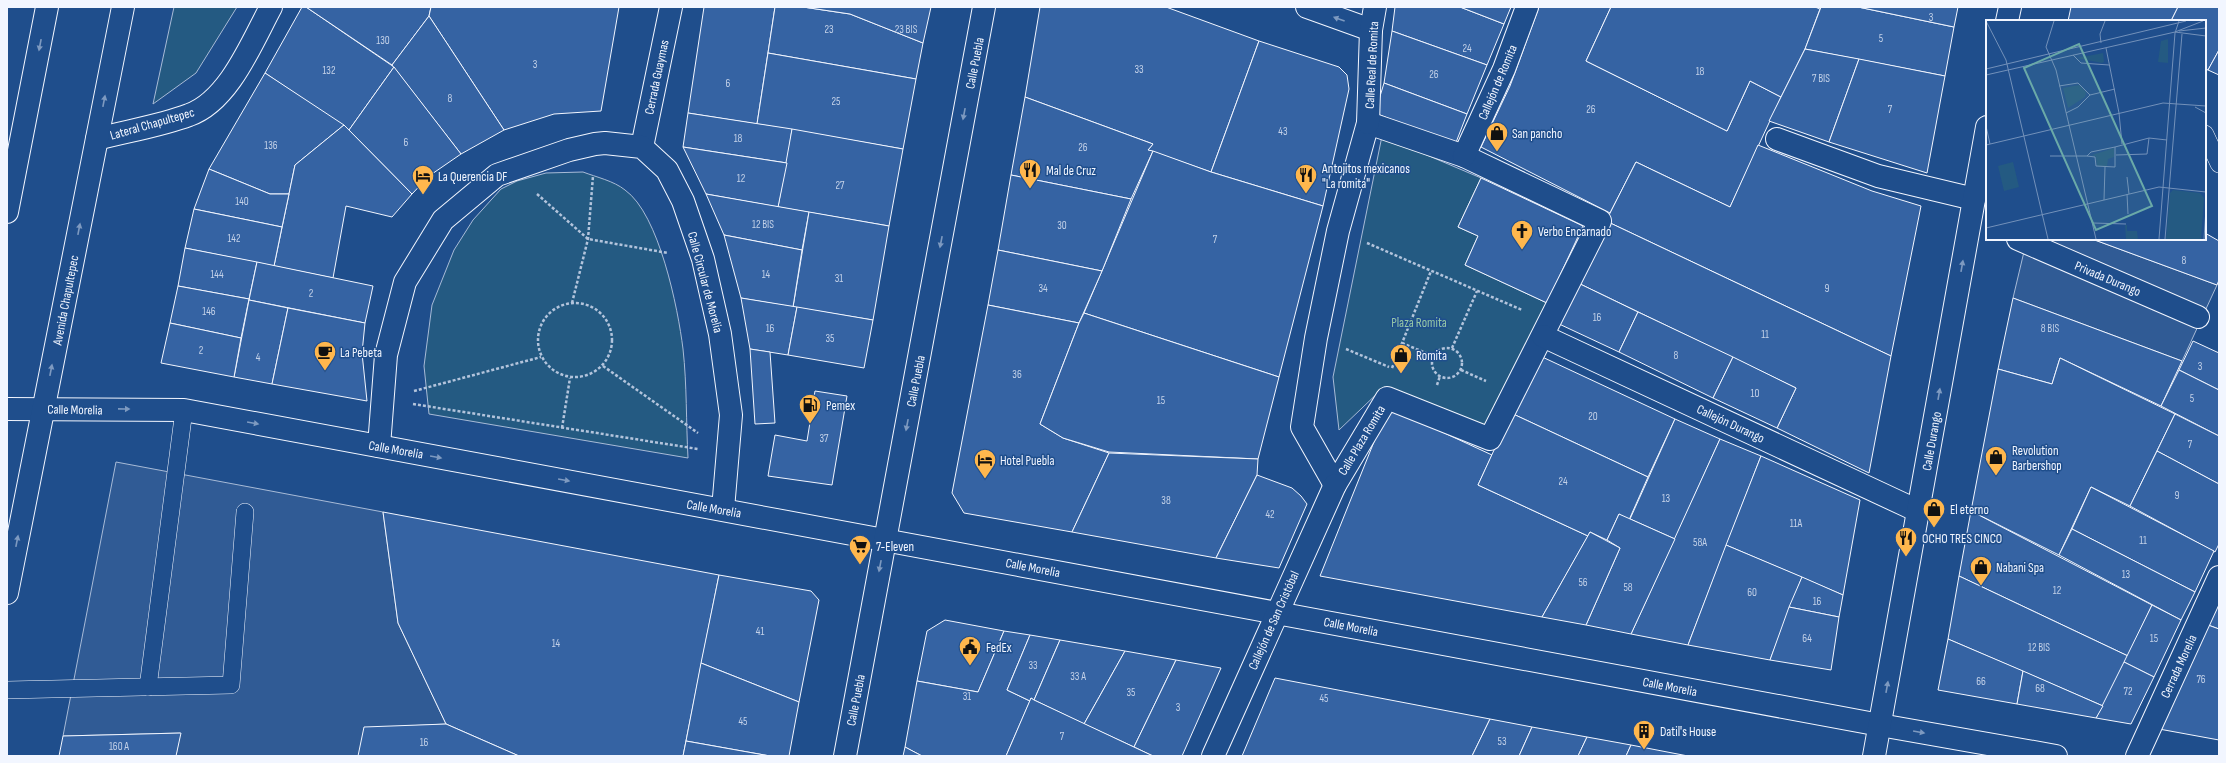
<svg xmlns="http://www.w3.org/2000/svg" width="2226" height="763" viewBox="0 0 2226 763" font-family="'Sofia Sans Condensed',sans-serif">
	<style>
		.green { fill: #245a82; stroke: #a8bbd7 }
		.parking { fill: #305b95; stroke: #a8bbd7 }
		.building { fill: #3563a3; stroke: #f2f6ff }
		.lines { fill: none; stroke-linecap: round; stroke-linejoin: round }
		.service-casing { stroke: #f2f6ff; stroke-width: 18 }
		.minor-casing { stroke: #f2f6ff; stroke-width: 24 }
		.primary-casing { stroke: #f2f6ff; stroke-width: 24 }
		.path { stroke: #b3c4dc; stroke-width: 2.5; stroke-dasharray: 3 2; stroke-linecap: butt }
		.service { stroke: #1f4e8c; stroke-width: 17 }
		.minor { stroke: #1f4e8c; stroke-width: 22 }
		.primary { stroke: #1f4e8c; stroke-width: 22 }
		.oneway { fill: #7e9ac0 }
		.labels { text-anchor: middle; stroke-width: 3; stroke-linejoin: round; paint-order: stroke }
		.number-label { font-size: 11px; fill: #c3d1e8 }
		.street-label { font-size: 13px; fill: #f2f6ff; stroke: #1f4e8c }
		.poi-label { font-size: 13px; fill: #f2f6ff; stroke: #1f4e8c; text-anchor: start }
		.park-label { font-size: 13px; fill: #97c8a6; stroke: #1f4e8c }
		.inset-road { fill: none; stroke: #7391ba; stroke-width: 1 }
		.view { fill: #6aa9a8; fill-opacity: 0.15; stroke: #6aa9a8; stroke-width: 2 }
		.inset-edge { fill: none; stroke: #f2f6ff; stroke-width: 2 }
	</style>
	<rect width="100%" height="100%" fill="#1f4e8c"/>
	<g class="green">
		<path d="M174 7H237L196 73 153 104Z"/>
		<path d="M1382 136 1481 178 1458 227 1478 236 1465 265 1547 303 1491 428 1384 387 1339 430 1333 377Z"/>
		<path d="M583 172C596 177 614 181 625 190 659 214 678 308 683 349 687 385 686 422 688 458L429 414 424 366 432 305 454 250 473 220 501 189 517 181 546 173Z"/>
	</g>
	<g class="parking">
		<path d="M2027 239H2092L2217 285 2182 361 2013 298Z"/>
		<path d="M116 462 383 512 398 623 446 724 405 726 358 756H176L180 733 63 736Z"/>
	</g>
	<g class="building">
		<path d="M302 7H306L394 67 349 130 265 73Z"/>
		<path d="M306 7H431L429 16 392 65Z"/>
		<path d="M431 7H619L601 111 554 114 504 130 429 16Z"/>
		<path d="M704 7H775L757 124 688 113Z"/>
		<path d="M775 7H803L850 14 923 43 916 79 768 53Z"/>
		<path d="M803 7H931L923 43 850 14Z"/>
		<path d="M1040 7H1166L1259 41 1211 172 1148 150 1153 144 1025 97Z"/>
		<path d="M1395 7H1460L1504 24 1487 65 1392 31Z"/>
		<path d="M1460 7H1511L1504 24Z"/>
		<path d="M1539 7H1611L1586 61 1727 131 1750 81 1781 97 1730 207 1636 162 1610 213 1481 147 1510 86Z"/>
		<path d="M1611 7H1815L1820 9 1805 49 1781 97 1750 81 1727 131 1586 61Z"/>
		<path d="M1821 7H1858L1954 27 1945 76 1805 49Z"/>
		<path d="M1858 7H1958L1954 27Z"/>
		<path d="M2071 7H2178L2171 21H2068Z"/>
		<path d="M2178 7H2219V50L2208 70 2205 69V21H2171Z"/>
		<path d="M429 16 504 130 461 154 392 65Z"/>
		<path d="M1392 31 1487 65 1467 114 1384 83Z"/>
		<path d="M1259 41 1339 67 1347 75 1349 89 1323 206 1211 172Z"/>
		<path d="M1805 49 1859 59 1829 142 1769 121Z"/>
		<path d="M2219 50V75L2208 70Z"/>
		<path d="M768 53 916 79 903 149 757 124Z"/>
		<path d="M1859 59 1945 76 1927 173 1829 142Z"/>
		<path d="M394 67 461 154 429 176 412 194 349 130Z"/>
		<path d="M265 73 344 125 295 165 289 194H270L209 169Z"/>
		<path d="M1384 83 1467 114 1455 145 1375 113Z"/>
		<path d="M1025 97 1153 144 1148 150 1153 151 1131 199 1011 175Z"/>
		<path d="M688 113 792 129 787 163 683 147Z"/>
		<path d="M344 125 412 194 392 217 346 206 333 278 274 266 295 165Z"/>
		<path d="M792 129 903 149 889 226 778 207Z"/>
		<path d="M1758 145 1872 191 1921 206 1891 356 1606 221 1636 162 1730 207Z"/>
		<path d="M683 147 787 163 778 207 706 194Z"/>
		<path d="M1153 151 1211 172 1323 206 1279 377 1084 313Z"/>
		<path d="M209 169 270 194H289L282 227 194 209Z"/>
		<path d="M1011 175 1131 199 1102 271 998 250Z"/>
		<path d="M1481 178 1583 226 1547 303 1465 265 1478 236 1458 227Z"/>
		<path d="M706 194 809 212 802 250 724 235Z"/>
		<path d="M194 209 282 227 274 266 185 248Z"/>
		<path d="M809 212 889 226 873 320 793 307Z"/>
		<path d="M1606 221 1891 356 1869 473 1777 428 1796 388 1576 282Z"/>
		<path d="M2205 233 2219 241V280L2217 285 2092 239H2205Z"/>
		<path d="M724 235 802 250 793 307 741 298Z"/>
		<path d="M185 248 257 262 249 299 178 286Z"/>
		<path d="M998 250 1102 271 1079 323 988 305Z"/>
		<path d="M257 262 373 286 365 323 249 300Z"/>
		<path d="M1576 282 1638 312 1619 352 1557 323Z"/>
		<path d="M178 286 249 299 241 338 170 323Z"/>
		<path d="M741 298 797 307 788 355 750 349Z"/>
		<path d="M2013 298 2182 361 2161 406 2060 358 2052 384 1998 369Z"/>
		<path d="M249 300 288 308 272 384 234 377Z"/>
		<path d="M988 305 1079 323 1040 424 1063 438 1109 453 1072 532 964 513 952 493Z"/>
		<path d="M797 307 873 320 864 368 788 355Z"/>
		<path d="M288 308 365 323 362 353 367 401 272 384Z"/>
		<path d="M1638 312 1733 357 1713 398 1619 352Z"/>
		<path d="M1084 313 1279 377 1258 459 1109 452 1063 438 1040 424 1079 323Z"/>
		<path d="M170 323 241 338 234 377 161 363Z"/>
		<path d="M2193 341 2219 353V390L2179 370Z"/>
		<path d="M750 349 770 352 775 423 755 424Z"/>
		<path d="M1538 355 1675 419 1648 477 1511 413Z"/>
		<path d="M1733 357 1796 388 1777 428 1713 398Z"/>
		<path d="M2060 358 2175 414 2130 506 2091 487 2059 555 1971 511 1998 369 2052 384Z"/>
		<path d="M2179 370 2219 390V436L2161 406Z"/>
		<path d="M815 391 847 396 832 485 768 476 775 435 807 441Z"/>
		<path d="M1388 407 1492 455 1478 485 1588 536 1542 617 1320 576Z"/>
		<path d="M1511 413 1648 477 1629 520 1619 514 1607 540 1590 532 1588 536 1478 485Z"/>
		<path d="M2175 414 2219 436V484L2157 451Z"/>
		<path d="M1675 419 1720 439 1675 539 1630 519Z"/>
		<path d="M1720 439 1761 456 1688 645 1631 634Z"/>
		<path d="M2157 451 2219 484V544L2215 552 2130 506Z"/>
		<path d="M1109 453 1258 459 1257 475 1216 558 1072 532Z"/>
		<path d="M1761 456 1860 500 1843 595 1726 545Z"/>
		<path d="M1257 475 1292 488 1301 496 1307 504 1279 568 1216 558Z"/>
		<path d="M2091 487 2214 551 2195 592 2072 529Z"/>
		<path d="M1971 511 2152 605 2128 656 1959 576Z"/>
		<path d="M383 512 719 575 683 756H519L446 724 398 623Z"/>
		<path d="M1619 514 1675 539 1631 634 1586 625 1620 548 1607 540Z"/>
		<path d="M2072 529 2195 592 2181 620 2059 555Z"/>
		<path d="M1590 532 1620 548 1586 625 1542 617Z"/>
		<path d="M1726 545 1802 577 1770 660 1688 645Z"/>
		<path d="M719 575 811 591 819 600 799 702 701 663Z"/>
		<path d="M1959 576 2128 656 2103 706 1948 639Z"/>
		<path d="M1802 577 1843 595 1839 617 1789 607Z"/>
		<path d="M2219 602V629L2208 625Z"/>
		<path d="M2152 605 2181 620 2154 677 2124 662Z"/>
		<path d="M1789 607 1839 617 1831 670 1770 660Z"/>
		<path d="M945 620 1004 631 978 692 917 681 927 631Z"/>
		<path d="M2208 625 2219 629V740L2159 729Z"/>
		<path d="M1004 631 1030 635 1007 690 1030 701 1006 756H922L905 747 917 681 978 692Z"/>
		<path d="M1030 635 1060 640 1034 700 1031 698 1030 701 1007 690Z"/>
		<path d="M1948 639 2023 671 2017 704 1938 690Z"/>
		<path d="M1060 640 1125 651 1084 724 1034 700Z"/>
		<path d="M1125 651 1176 660 1134 747 1084 724Z"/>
		<path d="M1176 660 1221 668 1182 756H1153L1134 747Z"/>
		<path d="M2124 662 2154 677 2131 724 2096 718Z"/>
		<path d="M701 663 799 702 789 756H770L686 741Z"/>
		<path d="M2023 671 2103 706 2096 718 2017 704Z"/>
		<path d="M1275 678 1490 719 1472 756H1242Z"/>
		<path d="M1031 698 1034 700 1153 756H1006Z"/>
		<path d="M1490 719 1532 727 1519 756H1472Z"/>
		<path d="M446 724 519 756H358L364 727Z"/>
		<path d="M1532 727 1587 737 1578 756H1519Z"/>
		<path d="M181 733 176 756H59L63 736Z"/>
		<path d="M1587 737 1631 745 1626 756H1578Z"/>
		<path d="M686 741 770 756H683Z"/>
		<path d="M1631 745 1688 756H1626Z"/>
		<path d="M905 747 922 756H903Z"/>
	</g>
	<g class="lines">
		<g class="service-casing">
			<g id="service">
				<path d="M2205 134 2219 164"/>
				<path d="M148 687 184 410"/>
				<path d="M7 690 231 685 245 512"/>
			</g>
		</g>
		<g class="minor-casing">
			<g id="minor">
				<path d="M1307 7 1371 30"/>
				<path d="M2007 21 2010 7"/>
				<path d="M1368 123 1464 156 1600 221 1490 439 1387 398 1335 485 1302 427 1316 338 1338 231Z"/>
				<path d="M1368 123 1371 30 1375 7"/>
				<path d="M97 139C127 131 160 126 189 115 229 101 252 42 271 7"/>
				<path d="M1777 139 1878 176 1974 199"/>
				<path d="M642 147 671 7"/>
				<path d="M1464 156 1504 69 1527 7"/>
				<path d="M2018 239 2198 317"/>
				<path d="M1543 336 1918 511"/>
				<path d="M7 409 184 410 1880 725 2056 756"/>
				<path d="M379 446 386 355 405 282 443 220 497 175 569 150 595 144 605 143 642 147 667 170 683 201 703 259 720 334 731 415 723 509"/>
				<path d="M845 756 984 7"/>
				<path d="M1213 756 1335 485"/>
				<path d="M1874 756 1987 127"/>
				<path d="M2137 756 2219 577"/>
			</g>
		</g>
		<g class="primary-casing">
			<g id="primary">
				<path d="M7 212 47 7"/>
				<path d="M7 593 123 7"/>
			</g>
		</g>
		<g class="path">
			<path d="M537 194 588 239 668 253"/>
			<path d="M1367 243 1522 310"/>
			<circle cx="575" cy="340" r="37"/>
			<path d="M572 303 588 239 593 176"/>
			<path d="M1402 343 1433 356"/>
			<circle cx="1447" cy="363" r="15"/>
			<path d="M1452 348 1477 291"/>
			<path d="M1346 349 1389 367"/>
			<path d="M603 366 698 433"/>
			<path d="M1392 368 1431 271"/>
			<path d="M1461 370 1486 381"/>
			<path d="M1437 385 1440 376"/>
			<path d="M414 391 541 357"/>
			<path d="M413 404 698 449"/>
			<path d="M562 428 570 378"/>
		</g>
		<use href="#service" class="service"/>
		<use href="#minor" class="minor"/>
		<use href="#primary" class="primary"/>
	</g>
	<defs><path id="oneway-solid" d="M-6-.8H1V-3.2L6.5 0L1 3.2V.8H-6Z"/></defs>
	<g class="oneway">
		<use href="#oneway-solid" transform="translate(1339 19) rotate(-160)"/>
		<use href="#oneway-solid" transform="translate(40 45) rotate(101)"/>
		<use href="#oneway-solid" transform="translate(104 101) rotate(-79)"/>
		<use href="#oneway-solid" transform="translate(964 114) rotate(101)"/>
		<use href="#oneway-solid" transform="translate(79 229) rotate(-79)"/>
		<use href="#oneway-solid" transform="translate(941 242) rotate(101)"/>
		<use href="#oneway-solid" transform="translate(1962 266) rotate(-80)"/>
		<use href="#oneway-solid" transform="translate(51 370) rotate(-79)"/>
		<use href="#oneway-solid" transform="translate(1939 394) rotate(-80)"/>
		<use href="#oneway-solid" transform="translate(124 409) rotate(1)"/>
		<use href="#oneway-solid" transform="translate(253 423) rotate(10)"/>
		<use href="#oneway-solid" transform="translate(907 425) rotate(101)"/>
		<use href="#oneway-solid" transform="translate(436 457) rotate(10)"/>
		<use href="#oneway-solid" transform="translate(564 480) rotate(10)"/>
		<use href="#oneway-solid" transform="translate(17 541) rotate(-79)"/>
		<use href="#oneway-solid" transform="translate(880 566) rotate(101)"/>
		<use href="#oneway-solid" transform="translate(1887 687) rotate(-80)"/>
		<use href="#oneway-solid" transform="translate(1919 732) rotate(10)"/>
	</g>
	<defs>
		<g id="shop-pin" transform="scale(1.15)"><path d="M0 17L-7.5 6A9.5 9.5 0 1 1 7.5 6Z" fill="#ffb74d" stroke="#1f4e8c"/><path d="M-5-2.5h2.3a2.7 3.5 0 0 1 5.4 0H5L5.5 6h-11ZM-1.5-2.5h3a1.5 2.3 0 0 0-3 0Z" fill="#111"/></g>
		<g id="restaurant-pin" transform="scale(1.15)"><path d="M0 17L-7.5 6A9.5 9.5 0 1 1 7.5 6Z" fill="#ffb74d" stroke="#1f4e8c"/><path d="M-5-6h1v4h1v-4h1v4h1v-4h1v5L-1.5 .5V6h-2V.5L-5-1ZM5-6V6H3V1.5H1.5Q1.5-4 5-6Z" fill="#111"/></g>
		<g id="hotel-pin" transform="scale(1.15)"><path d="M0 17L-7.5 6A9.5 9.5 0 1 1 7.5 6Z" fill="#ffb74d" stroke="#1f4e8c"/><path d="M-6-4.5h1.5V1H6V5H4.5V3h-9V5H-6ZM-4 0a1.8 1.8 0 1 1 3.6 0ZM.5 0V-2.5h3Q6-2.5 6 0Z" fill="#111"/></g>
		<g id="church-pin" transform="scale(1.15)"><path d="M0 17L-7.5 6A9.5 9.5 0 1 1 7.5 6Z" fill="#ffb74d" stroke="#1f4e8c"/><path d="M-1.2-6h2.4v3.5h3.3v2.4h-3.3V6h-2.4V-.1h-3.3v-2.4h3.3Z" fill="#111"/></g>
		<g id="cafe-pin" transform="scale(1.15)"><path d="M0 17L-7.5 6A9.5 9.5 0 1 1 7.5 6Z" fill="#ffb74d" stroke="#1f4e8c"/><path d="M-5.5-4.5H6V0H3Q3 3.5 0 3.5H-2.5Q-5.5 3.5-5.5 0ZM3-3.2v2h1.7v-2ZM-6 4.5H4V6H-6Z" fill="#111"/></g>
		<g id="fuel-pin" transform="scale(1.15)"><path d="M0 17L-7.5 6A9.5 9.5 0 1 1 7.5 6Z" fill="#ffb74d" stroke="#1f4e8c"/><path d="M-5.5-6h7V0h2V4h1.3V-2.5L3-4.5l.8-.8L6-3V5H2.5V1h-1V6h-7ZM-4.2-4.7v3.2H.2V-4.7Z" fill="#111"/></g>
		<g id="supermarket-pin" transform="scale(1.15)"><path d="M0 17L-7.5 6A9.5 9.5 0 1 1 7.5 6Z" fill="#ffb74d" stroke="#1f4e8c"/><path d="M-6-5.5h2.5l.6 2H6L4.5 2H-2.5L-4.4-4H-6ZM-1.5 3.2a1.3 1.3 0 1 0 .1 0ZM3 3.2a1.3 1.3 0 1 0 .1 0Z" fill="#111"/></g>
		<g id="civic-pin" transform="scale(1.15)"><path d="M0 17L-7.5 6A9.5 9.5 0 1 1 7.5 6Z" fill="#ffb74d" stroke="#1f4e8c"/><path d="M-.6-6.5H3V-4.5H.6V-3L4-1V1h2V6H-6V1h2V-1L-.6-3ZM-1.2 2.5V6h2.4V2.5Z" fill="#111"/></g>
		<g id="building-pin" transform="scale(1.15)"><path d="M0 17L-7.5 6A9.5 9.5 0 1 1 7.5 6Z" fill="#ffb74d" stroke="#1f4e8c"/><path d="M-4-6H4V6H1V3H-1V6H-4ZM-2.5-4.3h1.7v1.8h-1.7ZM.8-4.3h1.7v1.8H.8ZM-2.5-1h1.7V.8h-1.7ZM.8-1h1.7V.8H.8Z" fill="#111"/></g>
	</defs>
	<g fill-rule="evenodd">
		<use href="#shop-pin" x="1497" y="133"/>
		<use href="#restaurant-pin" x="1030" y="170"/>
		<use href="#restaurant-pin" x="1306" y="175"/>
		<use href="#hotel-pin" x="423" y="176"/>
		<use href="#church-pin" x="1522" y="231"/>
		<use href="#cafe-pin" x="325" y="352"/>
		<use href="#shop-pin" x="1401" y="355"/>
		<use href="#fuel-pin" x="810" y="405"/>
		<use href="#shop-pin" x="1996" y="457"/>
		<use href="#hotel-pin" x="985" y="460"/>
		<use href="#shop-pin" x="1934" y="509"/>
		<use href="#restaurant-pin" x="1906" y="538"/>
		<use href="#supermarket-pin" x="860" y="546"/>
		<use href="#shop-pin" x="1981" y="567"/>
		<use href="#civic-pin" x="970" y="647"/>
		<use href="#building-pin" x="1644" y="731"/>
	</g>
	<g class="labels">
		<g class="number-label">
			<text x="1931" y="21">3</text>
			<text x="829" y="33">23</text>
			<text x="906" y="33">23 BIS</text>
			<text x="1881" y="42">5</text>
			<text x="383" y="44">130</text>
			<text x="1467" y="52">24</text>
			<text x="535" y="68">3</text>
			<text x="1139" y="73">33</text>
			<text x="329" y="74">132</text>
			<text x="1700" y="75">18</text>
			<text x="1434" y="78">26</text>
			<text x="1821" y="82">7 BIS</text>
			<text x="728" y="87">6</text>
			<text x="450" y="102">8</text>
			<text x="836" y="105">25</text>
			<text x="1591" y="113">26</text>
			<text x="1890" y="113">7</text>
			<text x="1283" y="135">43</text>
			<text x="738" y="142">18</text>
			<text x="406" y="146">6</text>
			<text x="271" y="149">136</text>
			<text x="1083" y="151">26</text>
			<text x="741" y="182">12</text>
			<text x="840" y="189">27</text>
			<text x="242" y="205">140</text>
			<text x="763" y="228">12 BIS</text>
			<text x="1062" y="229">30</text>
			<text x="234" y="242">142</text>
			<text x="1215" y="243">7</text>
			<text x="2184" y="264">8</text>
			<text x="217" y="278">144</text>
			<text x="766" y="278">14</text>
			<text x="839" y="282">31</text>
			<text x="1043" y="292">34</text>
			<text x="1827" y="292">9</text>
			<text x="311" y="297">2</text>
			<text x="209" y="315">146</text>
			<text x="1597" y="321">16</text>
			<text x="770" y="332">16</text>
			<text x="2050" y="332">8 BIS</text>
			<text x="1765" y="338">11</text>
			<text x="830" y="342">35</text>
			<text x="201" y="354">2</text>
			<text x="1676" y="359">8</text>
			<text x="258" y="361">4</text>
			<text x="2200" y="370">3</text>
			<text x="1017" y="378">36</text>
			<text x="1755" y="397">10</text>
			<text x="2192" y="402">5</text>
			<text x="1161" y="404">15</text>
			<text x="1593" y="420">20</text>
			<text x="824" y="442">37</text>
			<text x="2190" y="448">7</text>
			<text x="1563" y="485">24</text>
			<text x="2177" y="499">9</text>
			<text x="1666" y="502">13</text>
			<text x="1166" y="504">38</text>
			<text x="1270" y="518">42</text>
			<text x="1796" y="527">11A</text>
			<text x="2143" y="544">11</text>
			<text x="1700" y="546">58A</text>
			<text x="2126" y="578">13</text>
			<text x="1583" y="586">56</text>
			<text x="1628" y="591">58</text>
			<text x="2057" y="594">12</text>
			<text x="1752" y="596">60</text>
			<text x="1817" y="605">16</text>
			<text x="760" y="635">41</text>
			<text x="1807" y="642">64</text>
			<text x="2154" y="642">15</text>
			<text x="556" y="647">14</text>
			<text x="2039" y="651">12 BIS</text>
			<text x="1033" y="669">33</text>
			<text x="1078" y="680">33 A</text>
			<text x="2201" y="683">76</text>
			<text x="1981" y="685">66</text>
			<text x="2040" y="692">68</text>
			<text x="2128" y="695">72</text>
			<text x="1131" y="696">35</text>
			<text x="967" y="700">31</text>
			<text x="1324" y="702">45</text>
			<text x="1178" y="711">3</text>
			<text x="743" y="725">45</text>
			<text x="1062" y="740">7</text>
			<text x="1502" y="745">53</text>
			<text x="424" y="746">16</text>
			<text x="119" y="750">160 A</text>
		</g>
		<g class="street-label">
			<text transform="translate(974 63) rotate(-79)" y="5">Calle Puebla</text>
			<text transform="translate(1371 65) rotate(-87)" y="5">Calle Real de Romita</text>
			<text transform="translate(656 77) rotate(-78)" y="5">Cerrada Guaymas</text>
			<text transform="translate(1497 82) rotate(-67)" y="5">Callejón de Romita</text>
			<text transform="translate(152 123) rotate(-16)" y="5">Lateral Chapultepec</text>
			<text transform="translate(2108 278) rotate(23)" y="5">Privada Durango</text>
			<text transform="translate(706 282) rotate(75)" y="5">Calle Circular de Morelia</text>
			<text transform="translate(65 300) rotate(-79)" y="5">Avenida Chapultepec</text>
			<text transform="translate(915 381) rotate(-79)" y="5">Calle Puebla</text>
			<text transform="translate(75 409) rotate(1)" y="5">Calle Morelia</text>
			<text transform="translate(1731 423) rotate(25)" y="5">Callejón Durango</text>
			<text transform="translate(1361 440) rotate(-59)" y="5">Calle Plaza Romita</text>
			<text transform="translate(1931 441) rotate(-80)" y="5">Calle Durango</text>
			<text transform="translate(396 449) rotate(10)" y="5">Calle Morelia</text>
			<text transform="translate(714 508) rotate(10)" y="5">Calle Morelia</text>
			<text transform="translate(1033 567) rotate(11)" y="5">Calle Morelia</text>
			<text transform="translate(1273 620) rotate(-66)" y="5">Callejón de San Cristóbal</text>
			<text transform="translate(1351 626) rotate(11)" y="5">Calle Morelia</text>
			<text transform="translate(2178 666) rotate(-65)" y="5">Cerrada Morelia</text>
			<text transform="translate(1670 686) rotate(11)" y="5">Calle Morelia</text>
			<text transform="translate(855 700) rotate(-79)" y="5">Calle Puebla</text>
		</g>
		<g class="poi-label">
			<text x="1512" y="138">San pancho</text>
			<text x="1322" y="173">Antojitos mexicanos<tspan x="1322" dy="15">"La romita"</tspan></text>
			<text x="1046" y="175">Mal de Cruz</text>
			<text x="438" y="181">La Querencia DF</text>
			<text x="1538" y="236">Verbo Encarnado</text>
			<text x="340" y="357">La Pebeta</text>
			<text x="1416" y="360">Romita</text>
			<text x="826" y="410">Pemex</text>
			<text x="2012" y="455">Revolution<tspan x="2012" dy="15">Barbershop</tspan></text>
			<text x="1000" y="465">Hotel Puebla</text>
			<text x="1950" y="514">El eterno</text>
			<text x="1922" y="543">OCHO TRES CINCO</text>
			<text x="876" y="551">7-Eleven</text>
			<text x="1996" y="572">Nabani Spa</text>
			<text x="986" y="652">FedEx</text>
			<text x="1660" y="736">Datil's House</text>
		</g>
		<g class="park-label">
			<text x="1419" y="327">Plaza Romita</text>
		</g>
	</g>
	<g transform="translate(1986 20)">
		<rect width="220" height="220" fill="#1f4e8c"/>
		<path d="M182 19V43L172 42 175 21ZM117 33 118 42 116 43 91 38ZM93 65 100 72 99 77 82 88 77 68ZM128 128V137L122 139 121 146H111L110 137 106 135ZM27 142 33 167 18 171 12 146ZM187 170 214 173 218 178 215 219H180L184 173ZM139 205H141V211H151L152 219H140Z" fill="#245a82"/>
		<path class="inset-road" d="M0 1 20 40 62 219M68 1 60 27 70 50 110 219M193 11 220 8M189 12 220 16M115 23 114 14 119 1M120 28 133 93 136 124M87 35 95 43 123 45M0 49 200 1M0 55 189 12 217 1M73 66 92 63 104 75 92 87 80 93M104 75 129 69M209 87 220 93M0 106 4 124M0 125 177 83 220 86M129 127V147L110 146 109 137 101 136 105 132ZM129 127 163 118 181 120M130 135 161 134 163 118M64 136H101M141 157 143 174M141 174 142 194M118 180 119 147M107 203 140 204M0 208 173 167 220 172M173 219 189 13 193 1M179 219 196 14M218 219 220 189"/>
		<path class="view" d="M93 24 166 186 110 210 38 48Z"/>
		<rect width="220" height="220" class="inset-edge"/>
	</g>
	<rect width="2226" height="763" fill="none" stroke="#f2f6ff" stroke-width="16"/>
</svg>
